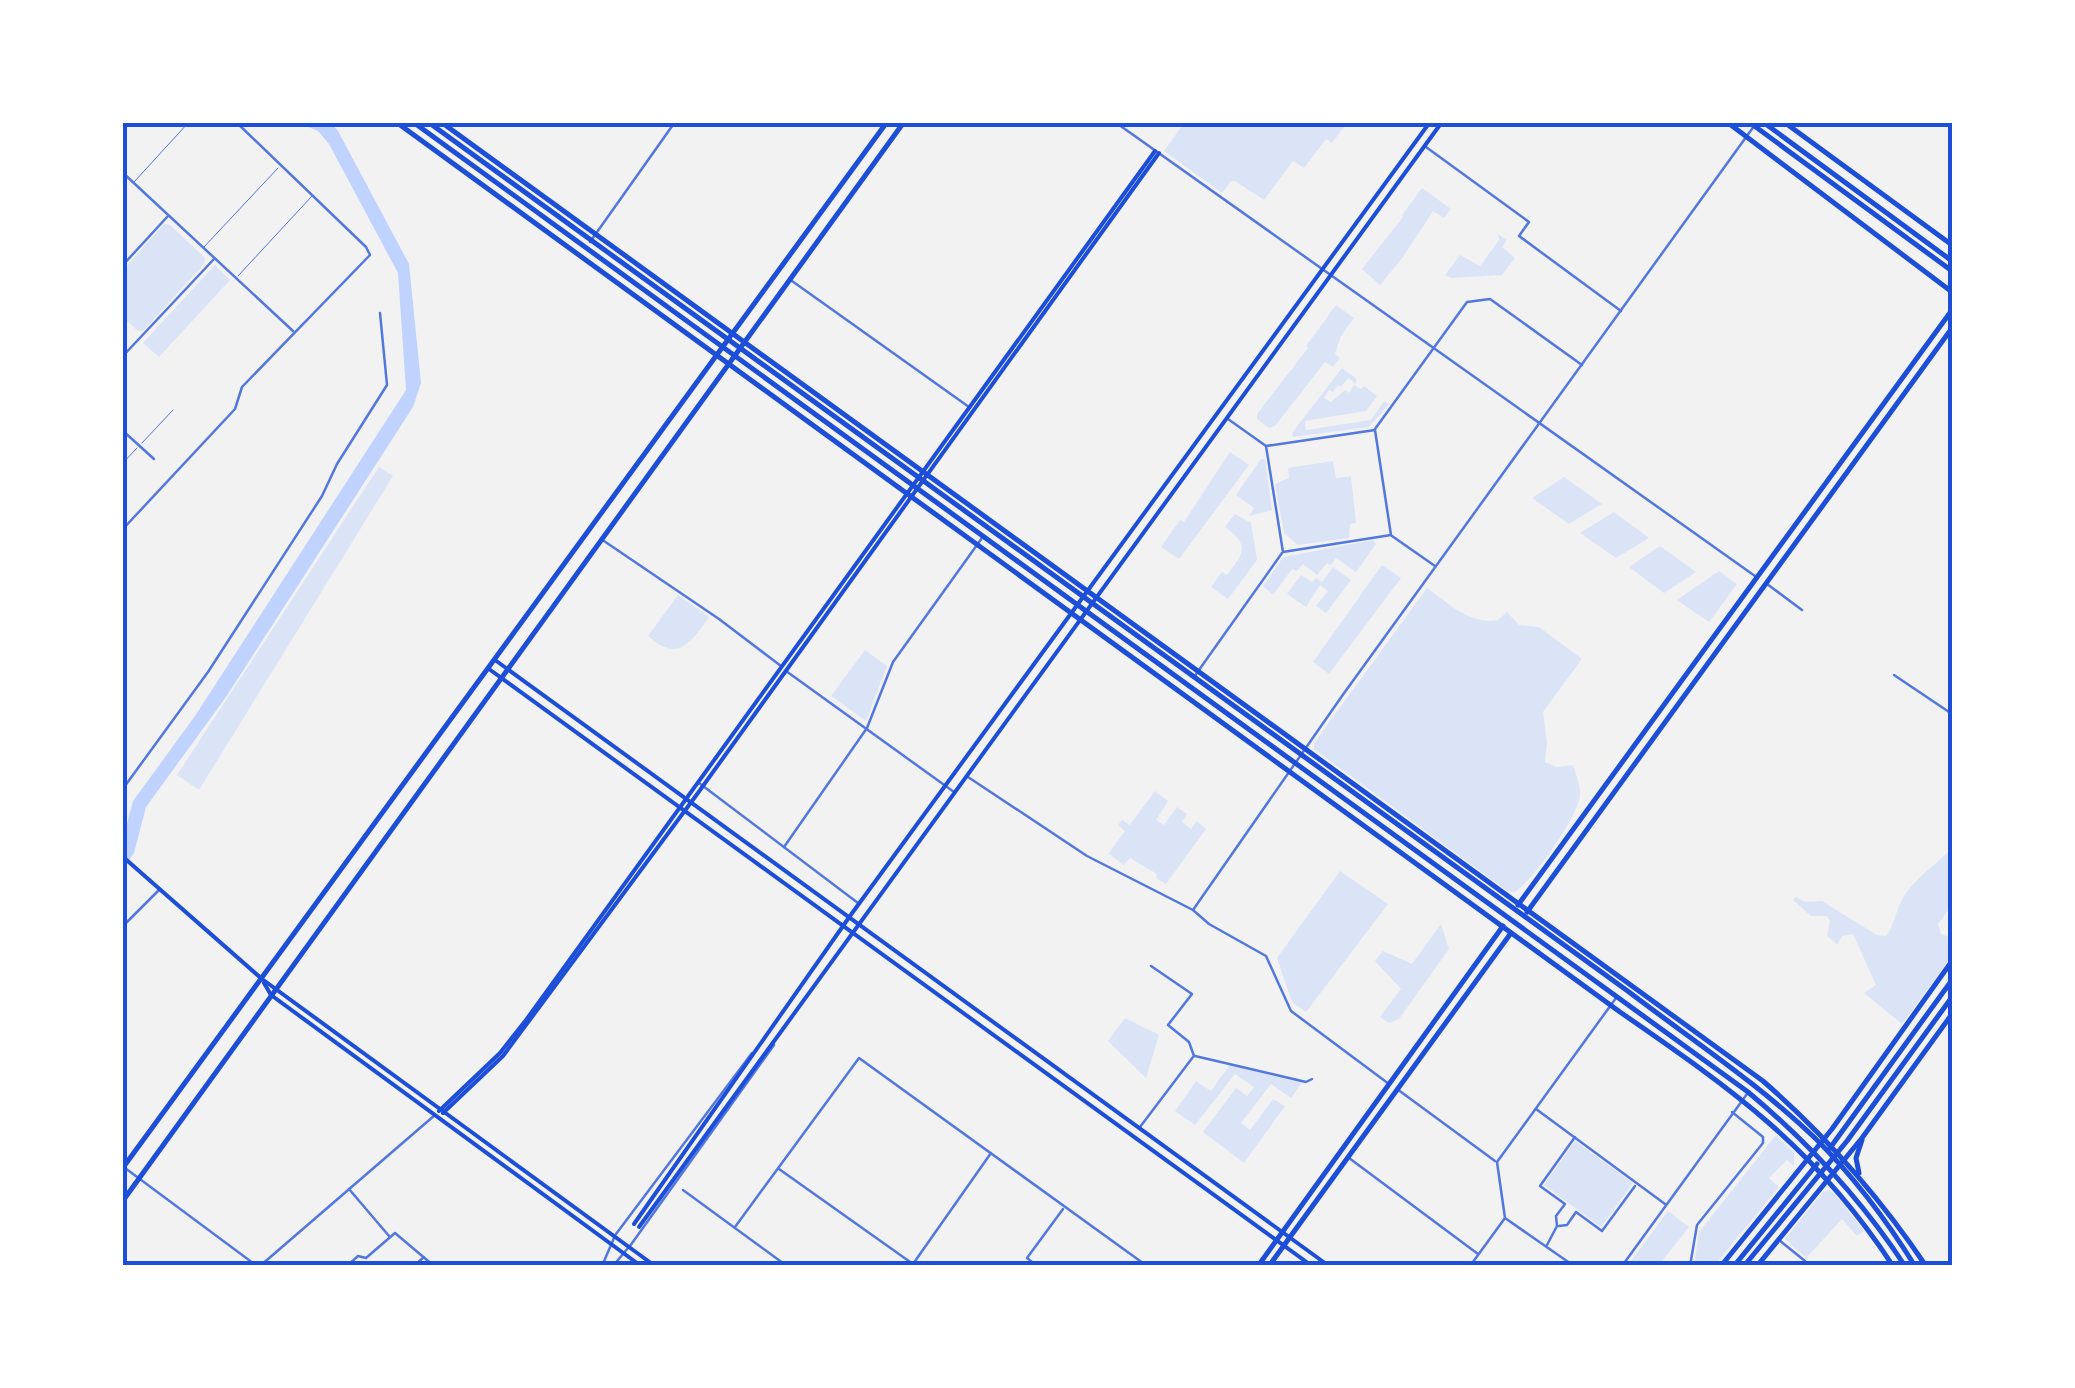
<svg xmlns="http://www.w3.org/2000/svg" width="2075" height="1388" viewBox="0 0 2075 1388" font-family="'Work Sans',sans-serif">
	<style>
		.green { fill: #dbe4f7 }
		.water { fill: #bfd3fe }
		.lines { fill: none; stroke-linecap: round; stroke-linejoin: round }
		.service { stroke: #5277de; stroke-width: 1 }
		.minor { stroke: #5277de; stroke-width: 2.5 }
		.tertiary { stroke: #5277de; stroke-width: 2.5 }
		.secondary { stroke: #1d4ed8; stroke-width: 4 }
		.primary { stroke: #1d4ed8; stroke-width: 5 }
		.trunk { stroke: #1d4ed8; stroke-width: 5 }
		.neatline { fill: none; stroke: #1d4ed8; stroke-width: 4 }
	</style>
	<rect width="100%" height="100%" fill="#f2f2f2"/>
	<g class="green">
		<path d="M1184 123H1347L1332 143 1326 139 1304 168 1293 161 1264 200 1235 181H1231L1222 193 1164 151Z"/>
		<path d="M1422 188 1451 209 1444 218 1433 211 1403 257 1380 285 1362 269 1403 217 1402 215Z"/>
		<path d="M164 224 170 225 205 258 204 264 143 331H138L123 317V270Z"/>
		<path d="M1498 234 1507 240 1502 247 1515 258 1502 275 1451 278 1445 275 1460 255 1480 266 1499 240Z"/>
		<path d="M215 265 230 280 159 357 143 343Z"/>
		<path d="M1336 305 1354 318 1341 336 1335 354 1340 358 1333 367 1325 362 1275 426 1269 428 1257 419V414L1308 348 1306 346Z"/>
		<path d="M1342 368 1357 379 1355 383 1348 378 1341 387 1338 385 1333 392 1329 390 1324 398 1331 402 1345 390 1349 393 1354 385 1361 389 1364 386 1377 396 1366 411 1305 421 1306 430 1371 420 1384 401 1389 404 1369 427 1293 437 1292 433Z"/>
		<path d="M1230 452 1249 465 1179 559 1161 547 1180 520 1184 522Z"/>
		<path d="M1261 459H1265L1272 510 1249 516 1254 508 1236 495Z"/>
		<path d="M1333 461 1336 478 1351 476 1356 523 1350 524 1349 538 1298 545 1284 533 1275 484 1289 478 1288 468Z"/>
		<path d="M379 467 393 476 199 790 177 775Z"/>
		<path d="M1564 477 1602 504 1569 524 1532 498Z"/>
		<path d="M1614 512 1649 538 1616 558 1580 533Z"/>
		<path d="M1235 514 1251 523 1257 560 1228 599 1211 587 1222 572 1227 575C1244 553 1250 545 1225 527Z"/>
		<path d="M1373 540 1376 544 1356 572 1336 558 1331 565 1327 563 1317 575 1303 564 1297 571 1292 569 1273 595 1263 586 1283 557Z"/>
		<path d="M1660 546 1696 572 1664 593 1629 567Z"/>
		<path d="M1382 565 1401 578 1329 674 1313 662Z"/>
		<path d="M1333 567 1351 580 1326 613 1316 606 1328 591 1320 585 1306 607 1287 594 1301 575 1312 582 1316 578 1322 582Z"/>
		<path d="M1719 571 1737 584 1709 622 1677 600Z"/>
		<path d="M1427 588C1448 603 1470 625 1498 620L1507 612 1519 625 1539 627 1582 659 1543 712 1547 743 1545 762 1557 767 1573 765C1576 775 1581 786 1580 796 1578 816 1532 883 1514 892L1507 891 1314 749V743Z"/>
		<path d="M678 595 709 617C691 643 678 663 648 636Z"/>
		<path d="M865 650 887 666 866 721 831 696Z"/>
		<path d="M1155 791 1168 801 1156 820 1164 825 1177 807 1187 814 1182 822 1191 829 1197 821 1206 829 1166 884 1156 878 1157 874 1130 858 1124 865 1109 854 1106 857 1125 831 1118 825 1122 820 1130 825Z"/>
		<path d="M1952 848V905L1938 924 1941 934 1952 938 1950 942 1952 956 1902 1024 1864 993 1876 985 1853 934 1843 936 1837 944 1827 936 1830 921 1827 916H1811L1793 900 1796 897 1805 902 1822 901 1877 935 1886 936C1894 928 1896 907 1906 893 1919 875 1937 864 1952 848Z"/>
		<path d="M1340 871 1388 904 1306 1012 1292 1002 1277 958Z"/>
		<path d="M1441 924 1449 949 1399 1019 1389 1023 1380 1017 1401 989 1375 961 1383 951 1412 964Z"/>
		<path d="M1125 1018 1159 1035 1146 1078 1108 1041Z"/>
		<path d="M1231 1063 1303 1081 1291 1098 1271 1084 1241 1123 1250 1130 1273 1099 1285 1106 1244 1163 1203 1132 1236 1088 1247 1096 1254 1087 1235 1074 1195 1125 1175 1111 1196 1081 1211 1091Z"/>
		<path d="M1776 1135 1794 1153V1166L1787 1160 1769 1178 1779 1187 1715 1265H1694L1699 1232Z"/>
		<path d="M1575 1141 1633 1183 1601 1227 1544 1185Z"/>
		<path d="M1829 1190 1834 1193 1864 1231 1857 1236 1842 1219 1806 1258 1785 1239 1823 1192Z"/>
		<path d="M1668 1211 1689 1227 1659 1265H1628Z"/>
	</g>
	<path class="water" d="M299 123H331L338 131 409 264 421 383 413 407 226 697 146 807 134 853 123 869V839L133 801 195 716 406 390 398 273 329 144 318 131Z"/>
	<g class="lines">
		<g class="service">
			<path d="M134 182 189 122"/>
			<path d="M204 247 278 168"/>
			<path d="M238 276 312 196"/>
			<path d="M142 443 173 410"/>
			<path d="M122 464 137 448"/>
		</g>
		<g class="minor">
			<path d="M1115 122 1755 576"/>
			<path d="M1426 147 1529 222 1519 236 1621 311"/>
			<path d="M122 172 293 331"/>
			<path d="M122 266 168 216"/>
			<path d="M792 281 969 407"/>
			<path d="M122 357 214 259"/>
			<path d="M1228 419 1266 446 1375 430 1391 535 1283 552 1266 446"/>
			<path d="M1375 429 1467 302 1490 299 1582 365"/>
			<path d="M122 430 154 459"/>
			<path d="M122 530 235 409 242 387 370 255 366 247 236 122"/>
			<path d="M1392 536 1435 566"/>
			<path d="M604 541 719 619 781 666"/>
			<path d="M1767 584 1802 610"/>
			<path d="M786 671 954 792"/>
			<path d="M1894 675 1952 714"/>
			<path d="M1194 677 1282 553"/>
			<path d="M699 783 858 903"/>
			<path d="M122 790 208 672 322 496 337 464 387 385 380 313"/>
			<path d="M784 847 867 728 893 662 982 538"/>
			<path d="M1151 966 1192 994 1168 1025 1189 1042 1194 1056"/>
			<path d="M1195 1056 1306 1082 1312 1079"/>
			<path d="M1536 1109 1665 1204"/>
			<path d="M1140 1127 1193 1057"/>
			<path d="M779 1169 913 1264"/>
			<path d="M349 1189 389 1236"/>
			<path d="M683 1190 787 1266"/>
			<path d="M1559 1226 1567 1225 1576 1212 1602 1231 1635 1186"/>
			<path d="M735 1227 859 1058 1147 1266"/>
			<path d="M1779 1240 1805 1261 1806 1266"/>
			<path d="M1547 1245 1557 1226 1556 1216 1565 1204 1540 1186 1575 1137"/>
			<path d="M913 1264 991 1153"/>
			<path d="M347 1266 358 1256 366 1258 395 1233 434 1266"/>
			<path d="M414 1266 424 1257"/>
			<path d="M602 1266 614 1238"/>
			<path d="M613 1266 628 1248"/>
			<path d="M1037 1266 1027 1258 1063 1209"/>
			<path d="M1690 1266 1697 1225 1763 1143V1137L1732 1112"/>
		</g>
		<g class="tertiary">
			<path d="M590 242 675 122"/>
			<path d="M968 777 1087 856 1193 910 1209 924 1266 956 1291 1011 1389 1084"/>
			<path d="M1193 910 1342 696 1757 122"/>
			<path d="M122 927 159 890"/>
			<path d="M1397 1089 1495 1161"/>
			<path d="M1349 1158 1478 1254"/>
			<path d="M125 1168 257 1266"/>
			<path d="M1505 1218 1574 1266"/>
			<path d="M616 1234 752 1053"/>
			<path d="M630 1246 774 1045"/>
			<path d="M260 1266 435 1115"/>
			<path d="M1470 1266 1505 1218 1497 1162 1616 998"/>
			<path d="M1622 1266 1747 1094"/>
		</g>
		<g class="secondary">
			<path d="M495 660 1329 1266"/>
			<path d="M489 669 1312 1266"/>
			<path d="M122 856 262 979 655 1266"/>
			<path d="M264 983 271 995 641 1266"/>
			<path d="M439 1111 500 1053 526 1020 1155 151"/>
			<path d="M443 1113 503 1056 695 797 1159 153"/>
			<path d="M634 1224 850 916 1430 122"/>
			<path d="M639 1227 1442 122"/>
		</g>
		<g class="primary">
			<path d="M396 122 1620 1012C1733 1090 1816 1148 1893 1266"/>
			<path d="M413 122 1748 1092C1809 1143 1861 1199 1905 1266"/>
			<path d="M428 122 1629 992C1692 1040 1759 1084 1816 1139 1853 1176 1887 1221 1915 1266"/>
			<path d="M441 122 1763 1081C1826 1136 1879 1196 1926 1266"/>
			<path d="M1518 905 1952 310"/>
			<path d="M1527 912 1952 328"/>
			<path d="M1830 1148 1952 980"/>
			<path d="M122 1169 887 122"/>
			<path d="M1859 1173 1856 1158 1862 1140"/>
			<path d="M122 1202 904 122"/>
			<path d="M1258 1266 1503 926"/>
			<path d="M1269 1266 1511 933"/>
			<path d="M1721 1266 1832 1129 1952 961"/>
			<path d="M1734 1266 1817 1164"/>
			<path d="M1744 1266 1847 1141 1952 997"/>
			<path d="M1757 1266 1862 1138 1952 1014"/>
		</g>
		<g class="trunk">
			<path d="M1727 122 1952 292"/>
			<path d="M1749 122 1952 271"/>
			<path d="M1763 122 1952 261"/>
			<path d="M1784 122 1952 245"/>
		</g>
	</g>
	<rect width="2075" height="1388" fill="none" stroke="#ffffff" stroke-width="250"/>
	<rect x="125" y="125" width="1825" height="1138" class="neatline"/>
</svg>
